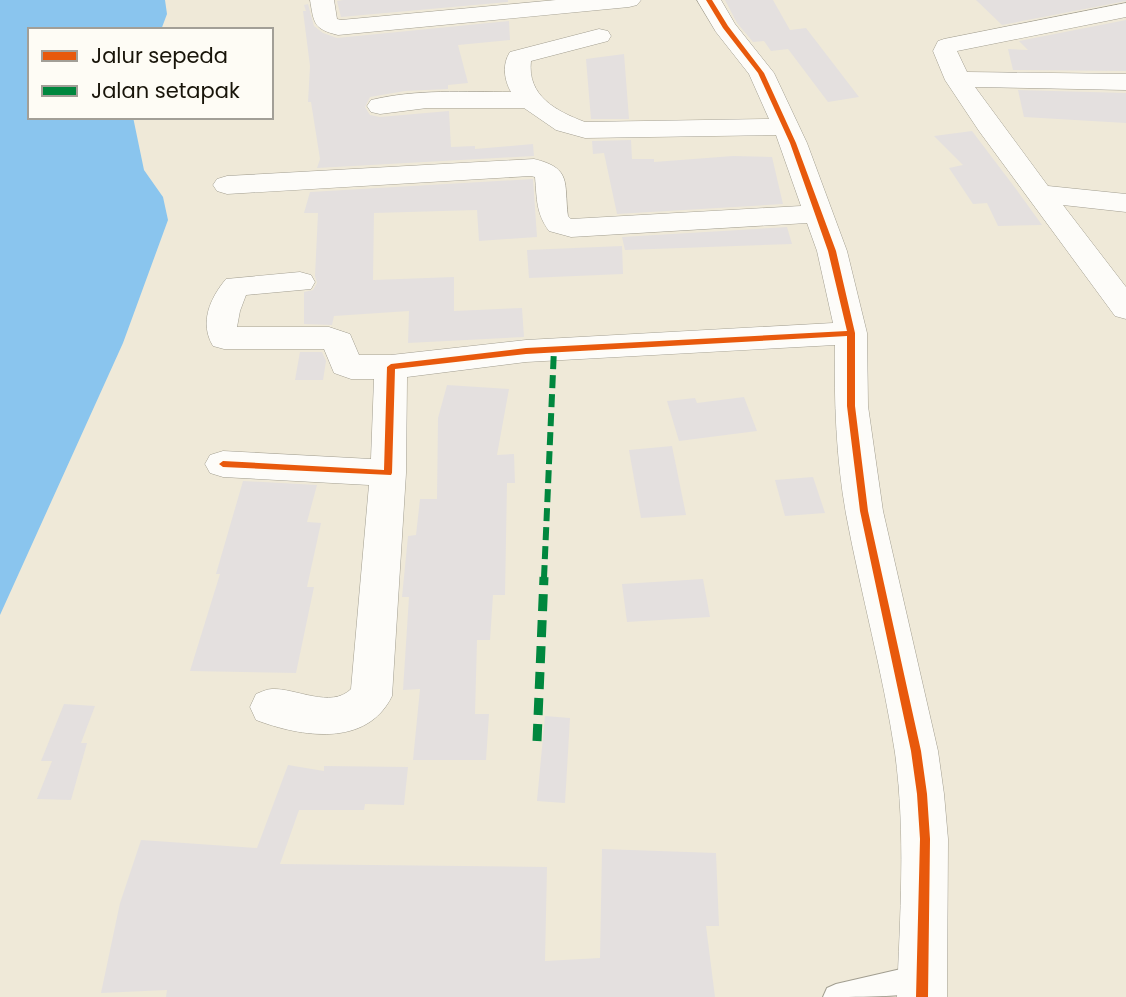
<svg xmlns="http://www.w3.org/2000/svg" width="1126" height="997" viewBox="0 0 1126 997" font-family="Poppins,sans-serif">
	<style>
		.water { fill: #8ac5ee }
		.building { fill: #e4e0df }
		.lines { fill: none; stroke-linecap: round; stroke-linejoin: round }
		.lane-casing { stroke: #a29e90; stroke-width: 2 }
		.street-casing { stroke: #a29e90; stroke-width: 1 }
		.lane { fill: #fdfcf9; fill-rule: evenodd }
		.street { fill: #fdfcf9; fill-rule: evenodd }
		.quiet-far1 { stroke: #00873e; stroke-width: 6; stroke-dasharray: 13 6; stroke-linecap: butt }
		.quiet { stroke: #00873e; stroke-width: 9; stroke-dasharray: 17 9; stroke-linecap: butt }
		.cycleway-casing { stroke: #fefcf5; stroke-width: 4 }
		.cycleway { fill: #e8590c; fill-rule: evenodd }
	</style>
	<rect width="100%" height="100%" fill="#efe9d8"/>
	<path class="water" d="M0 0H165L167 14 161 30H30V117H133L144 170 163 197 168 220 123 343 0 615Z"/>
	<g class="building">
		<path d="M343 0H508V2L341 17 337 1Z"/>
		<path d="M725 0H773L790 30 806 28 859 97 828 102 788 49 771 51 764 41 753 42 737 23Z"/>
		<path d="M976 0H1126V1L1002 25Z"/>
		<path d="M308 4 314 26 323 33 337 38 509 21 510 40 458 45 468 83 448 85V89L405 91 370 97 365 107 370 115 380 117 449 111 451 147 475 146V149L533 144 534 156 317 168 320 159 311 102H308L310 66 303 11H306L304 5Z"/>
		<path d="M1126 20V71L1013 70 1008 49 1028 50 1019 41Z"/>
		<path d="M624 54 629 119H591L586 59Z"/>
		<path d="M1018 90 1126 93V123L1024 117Z"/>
		<path d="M972 131 1016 189 1042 225 998 226 987 203 973 204 949 168 963 165 934 136Z"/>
		<path d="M631 140 632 159H654V162L733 156 772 157 783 204 617 214 604 153 593 154 592 141Z"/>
		<path d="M533 179 537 237 479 241 477 210 374 213 373 280 454 277V311L522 308 524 337 408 343 409 311 334 316 332 325 304 324V292L313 290 317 283 315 276 318 213H304L310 192Z"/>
		<path d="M787 227 792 244 625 250 622 237Z"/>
		<path d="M622 246 623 274 529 278 527 250Z"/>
		<path d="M300 352H322L326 361 323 380H295Z"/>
		<path d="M447 385 509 389 497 455 514 454 515 483H507L505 595H493L490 640H477L475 714H489L486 760H413L420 689 403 690 409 597H402L408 536 416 535 420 499H437L438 418Z"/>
		<path d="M744 397 757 431 679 441 667 401 695 398 697 403Z"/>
		<path d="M672 446 686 515 641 518 629 450Z"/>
		<path d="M813 477 825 513 785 516 775 480Z"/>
		<path d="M243 481 317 485 307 522 321 523 307 587H314L296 673 190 671 220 574H216Z"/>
		<path d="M703 579 710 617 627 622 622 584Z"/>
		<path d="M64 704 95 706 81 743H87L71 800 37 799 52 761H41Z"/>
		<path d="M545 716 570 718 565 803 537 801Z"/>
		<path d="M288 765 324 771V766L408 767 404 805 365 804 364 810H299L280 864 547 867 545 961 600 958 602 849 716 853 719 926H706L715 997H166L167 990 101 993 120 903 141 840 257 848Z"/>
	</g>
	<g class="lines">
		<g class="lane-casing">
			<path id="lane" d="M901 969H922L931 973 935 982 931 991C907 997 851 997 823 997L827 988 836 984Z"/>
		</g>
		<g class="street-casing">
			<g id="street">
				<path d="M310 0H334L337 19 341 20 556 0H641L637 5 629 7 338 35C313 29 314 23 310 0Z"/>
				<path d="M697 0H721L735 24 774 73 807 143 847 251 867 333 868 406 883 511 938 751 944 794 948 839 947 997H897C900 916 906 834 895 753 883 673 861 594 846 514 836 458 834 401 835 345L526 362 407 377 406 473 392 696C367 748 301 737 256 720L250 707 256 694C261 692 267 689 272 689 296 688 331 709 351 689L369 485 223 477 210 473 205 464 210 455 223 451 371 459 374 379H351L334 373 324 349H224L213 346C199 323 210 298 226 279L300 272 311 275 315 282 311 289 246 295 240 311 237 327H329L350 334 359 355H391L526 340 833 323 817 251 807 223 571 237 549 231C536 213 537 200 535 177L531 176 227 194 217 191 213 185 217 179 227 176 534 159C572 168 564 182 568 216L571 219 801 206 776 135 585 138 556 130 524 108H427L380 114 371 112 367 106 371 100C416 89 465 92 511 92 504 80 502 64 510 52L599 29 608 31 611 36 608 41 531 61C527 96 556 111 585 122L769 119 749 74 716 32Z"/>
				<path d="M1126 3V17L957 51 967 72 1126 74V90L975 87 1048 186 1126 194V212L1063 205 1126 287V319L1115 316 979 131 945 80 933 51 938 41 944 39Z"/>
			</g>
		</g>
		<use href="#lane" class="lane"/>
		<use href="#street" class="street"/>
		<path class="quiet-far1" d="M544 578 554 349"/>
		<path class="quiet" d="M537 741 544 577"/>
		<g class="cycleway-casing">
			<path id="cycleway" d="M706 0H712L728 26 764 73 796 143 836 251 855 333V406L868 511 921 751 927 794 930 839 928 997H916L920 839 917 794 911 751 860 511 847 406V336L526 354 395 369 392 473 391 475 223 467 219 464 223 461 384 470 387 367 391 364 526 348 847 331 828 251 790 143 758 73 723 28Z"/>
		</g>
		<use href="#cycleway" class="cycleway"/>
	</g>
	<rect x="28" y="28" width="245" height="91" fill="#fefcf5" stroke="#a29f97" stroke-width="2"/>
	<rect x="42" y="51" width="35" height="10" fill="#e8590c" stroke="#a29f97" stroke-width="2"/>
	<text x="91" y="63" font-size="21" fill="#181409">Jalur sepeda</text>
	<rect x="42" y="86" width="35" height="10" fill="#00873e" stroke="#a29f97" stroke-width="2"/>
	<text x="91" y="98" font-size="21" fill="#181409">Jalan setapak</text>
</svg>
